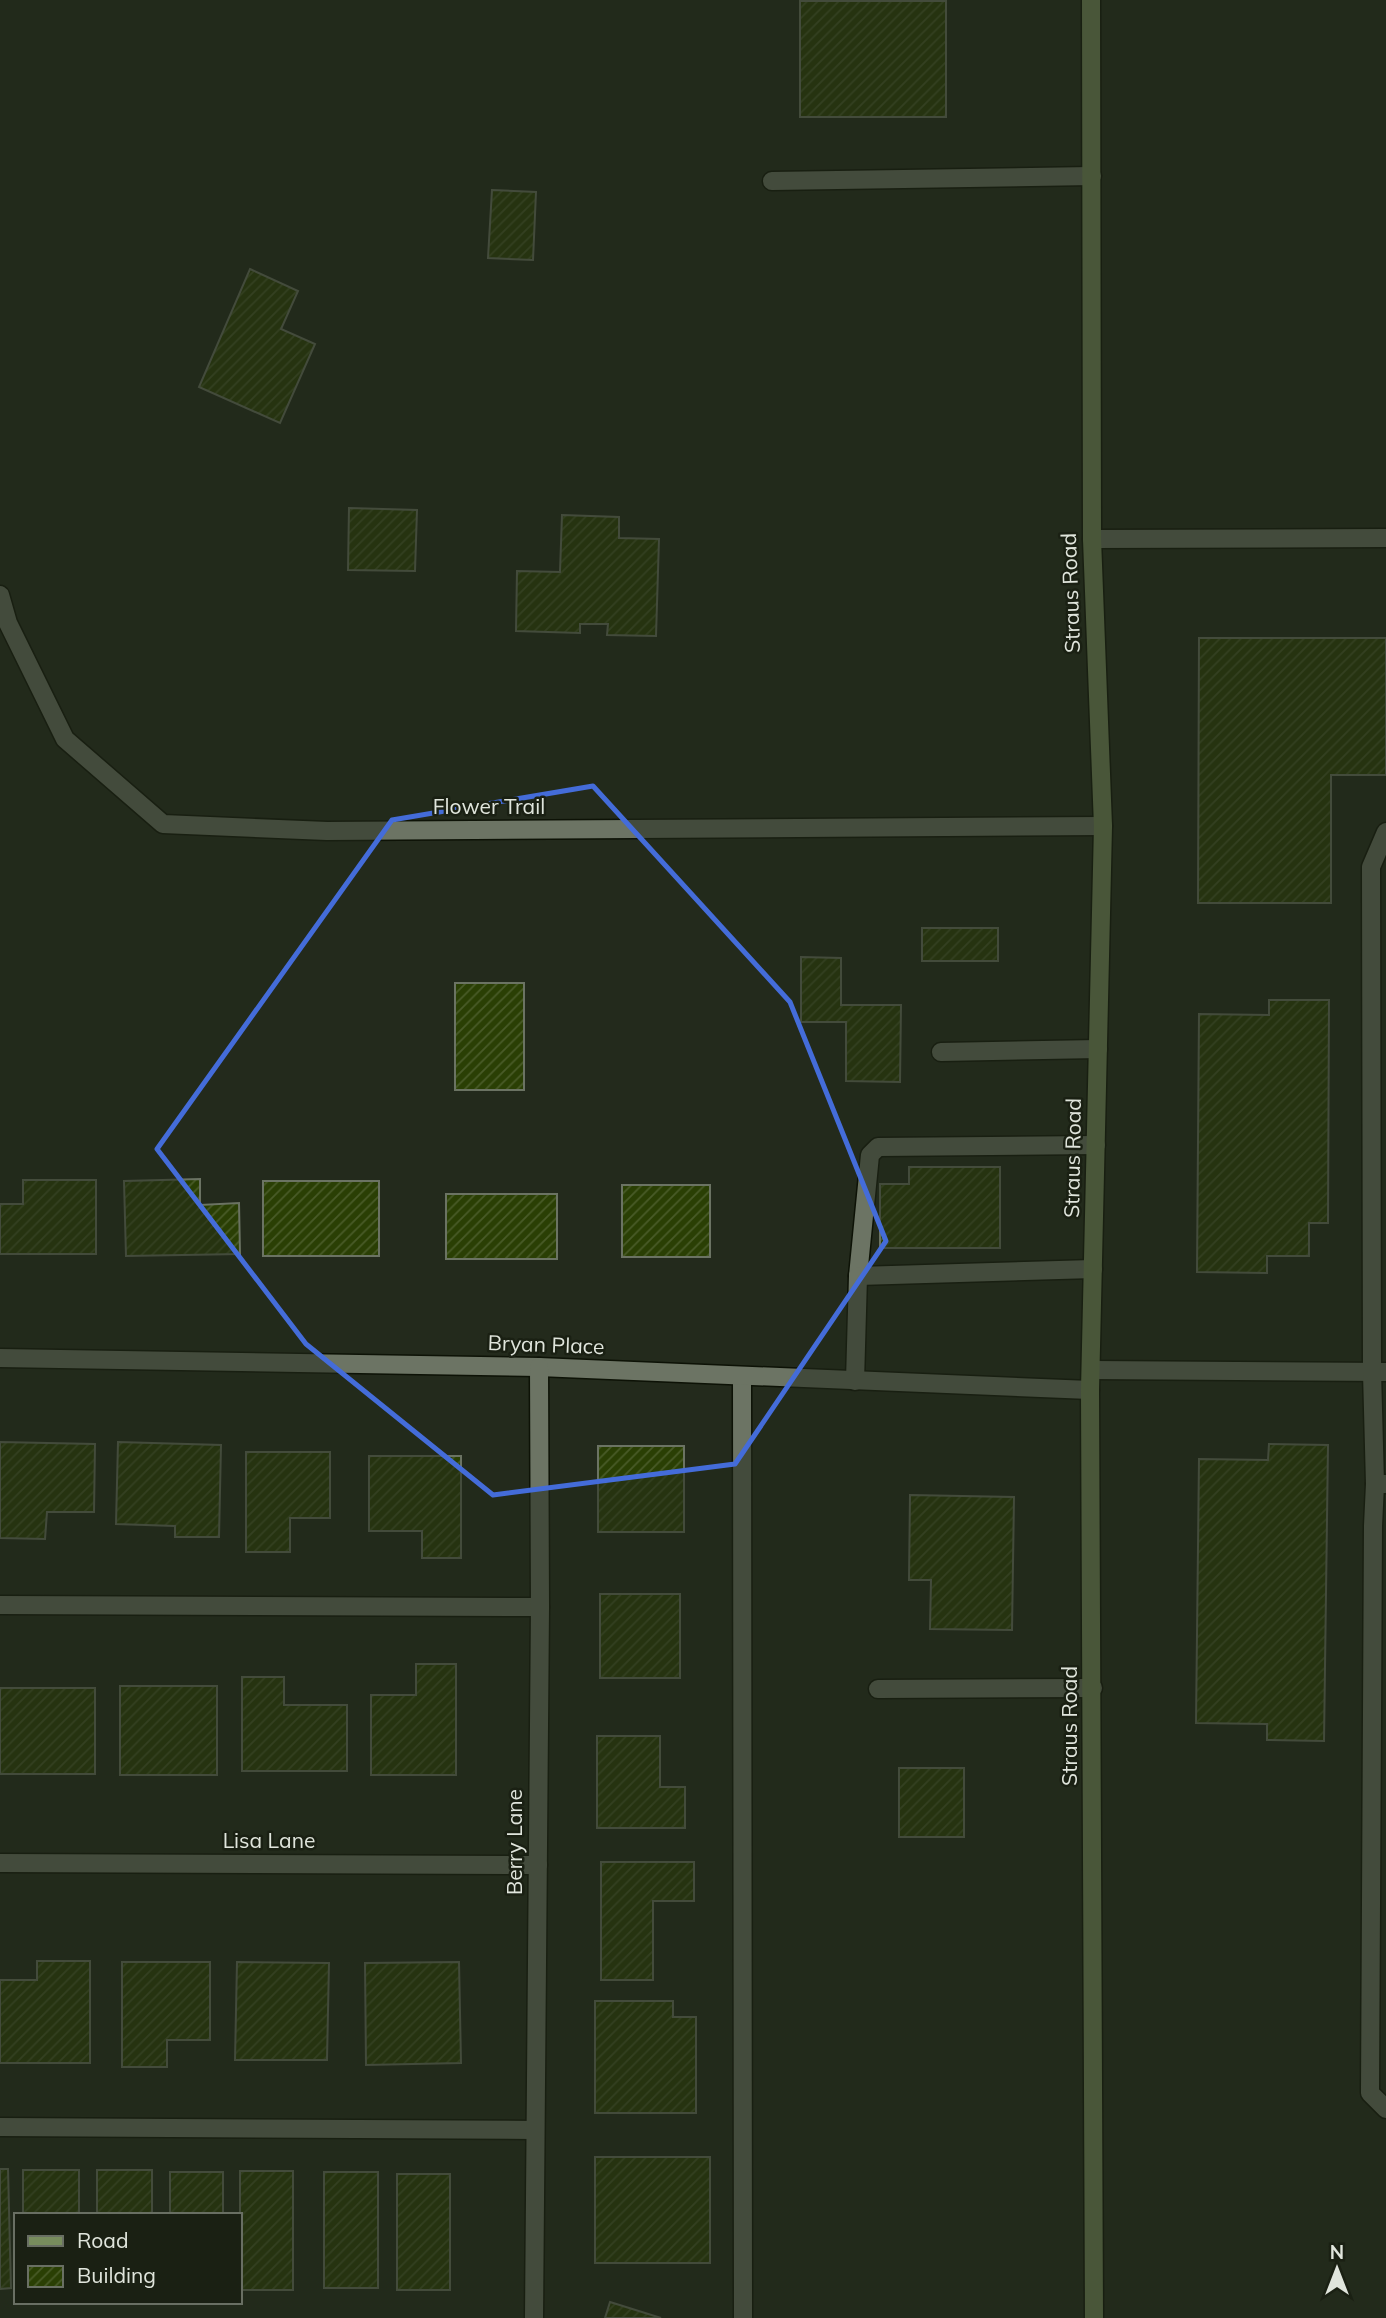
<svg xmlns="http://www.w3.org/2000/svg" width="1386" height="2318" viewBox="0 0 1386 2318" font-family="Mulish,sans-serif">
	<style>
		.building { fill: url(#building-hatch); stroke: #6b7363; stroke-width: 2 }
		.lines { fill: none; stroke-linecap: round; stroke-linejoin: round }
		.lane-casing { stroke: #0d1206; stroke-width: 21 }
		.street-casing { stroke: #0d1206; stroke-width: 21 }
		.secondary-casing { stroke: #0d1206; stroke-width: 21 }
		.lane { stroke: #6c7464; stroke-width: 18 }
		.street { stroke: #6c7464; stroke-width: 18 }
		.secondary { stroke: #788d5d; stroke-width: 18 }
		.marked { fill: none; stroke: #446cd9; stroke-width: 5; stroke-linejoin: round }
		.labels { text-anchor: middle; stroke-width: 5; stroke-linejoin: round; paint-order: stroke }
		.street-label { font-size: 21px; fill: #e0e5dc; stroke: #1a2013 }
	</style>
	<defs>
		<pattern id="building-hatch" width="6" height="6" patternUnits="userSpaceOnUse" patternTransform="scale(1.75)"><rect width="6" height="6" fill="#2a3f04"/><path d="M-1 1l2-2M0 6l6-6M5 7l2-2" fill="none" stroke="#495b28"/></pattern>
	</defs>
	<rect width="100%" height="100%" fill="#232a1c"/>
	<g class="building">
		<rect x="800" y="1" width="146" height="116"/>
		<path d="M492 190 536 192 533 260 488 258Z"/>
		<path d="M250 269 298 291 281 329 315 344 280 423 199 387Z"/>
		<path d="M349 508 417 510 415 571 348 570Z"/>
		<path d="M562 515 619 517V538L659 539 656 636 607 635 608 624H580V633L516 631 517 571 560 572Z"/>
		<path d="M1199 638H1386V775H1331V903H1198Z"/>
		<rect x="922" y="928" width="76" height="33"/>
		<path d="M801 957 841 958V1005H901L900 1082 846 1081V1022H801Z"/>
		<rect x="455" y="983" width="69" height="107"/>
		<path d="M1269 1000H1329L1328 1223H1309V1256H1267V1273L1197 1272 1199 1014 1269 1015Z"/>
		<path d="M909 1167H1000V1248H880V1184H909Z"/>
		<path d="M200 1179V1205L239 1203 240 1254 126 1256 124 1181Z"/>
		<path d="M23 1180H96V1254H0V1204H23Z"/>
		<rect x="263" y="1181" width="116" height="75"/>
		<rect x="622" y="1185" width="88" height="72"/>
		<rect x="446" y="1194" width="111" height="65"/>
		<path d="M0 1442 95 1444 94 1512H47L45 1539 0 1538Z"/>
		<path d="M118 1442 221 1445 219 1537H175V1526L116 1524Z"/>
		<path d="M1269 1444 1328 1445 1324 1741 1267 1740V1724L1196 1723 1199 1459 1268 1460Z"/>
		<rect x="598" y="1446" width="86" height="86"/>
		<path d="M246 1452H330V1518H290V1552H246Z"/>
		<path d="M369 1456H461V1558H422V1531H369Z"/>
		<path d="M910 1495 1014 1497 1012 1630 930 1629 931 1580H909Z"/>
		<rect x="600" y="1594" width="80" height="84"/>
		<path d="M416 1664H456V1775H371V1695H416Z"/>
		<path d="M242 1677H284V1705H347V1771H242Z"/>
		<rect x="120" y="1686" width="97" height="89"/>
		<rect x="0" y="1688" width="95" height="86"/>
		<path d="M597 1736H660V1787H685V1828H597Z"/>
		<rect x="899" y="1768" width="65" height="69"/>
		<path d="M601 1862H694V1901H653V1980H601Z"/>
		<path d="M37 1961H90V2063H0V1980H37Z"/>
		<path d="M122 1962H210V2040H167V2067H122Z"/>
		<path d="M237 1962 329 1963 327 2060H235Z"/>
		<path d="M459 1962 461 2063 366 2065 365 1963Z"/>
		<path d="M595 2001H673V2017H696V2113H595Z"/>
		<rect x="595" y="2157" width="115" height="106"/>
		<path d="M0 2169H8L11 2288 0 2289Z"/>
		<rect x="23" y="2170" width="56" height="45"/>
		<rect x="97" y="2170" width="55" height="45"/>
		<rect x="240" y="2171" width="53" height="119"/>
		<rect x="170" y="2172" width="53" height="43"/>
		<rect x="324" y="2172" width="54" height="116"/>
		<rect x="397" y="2174" width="53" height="116"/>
		<path d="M610 2302 661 2318H605Z"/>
	</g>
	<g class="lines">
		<g class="lane-casing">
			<g id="lane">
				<path d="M772 181 1092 176"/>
				<path d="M1092 539 1386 538"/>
				<path d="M941 1052 1098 1049"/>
				<path d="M1093 1269 858 1276 870 1155 878 1147 1096 1145"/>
				<path d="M1091 1370 1386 1372"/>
				<path d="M742 1377 743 2318"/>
				<path d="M855 1381 858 1276"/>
				<path d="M1375 1484 1372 1372 1371 867 1386 832"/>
				<path d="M1386 1484H1375L1373 1526 1370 2093 1386 2109"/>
				<path d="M0 1605 540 1607"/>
				<path d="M878 1689 1093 1688"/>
				<path d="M0 2127 535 2130"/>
			</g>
		</g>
		<g class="street-casing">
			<g id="street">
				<path d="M0 595 8 623 65 739 163 824 327 831 1103 826"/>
				<path d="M0 1358 539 1367 1090 1390"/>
				<path d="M0 1863 538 1865"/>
				<path d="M534 2318 540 1607 539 1367"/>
			</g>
		</g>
		<g class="secondary-casing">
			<path id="secondary" d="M1091 0 1092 539 1103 826 1090 1390 1094 2318"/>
		</g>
		<use href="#lane" class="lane"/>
		<use href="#street" class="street"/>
		<use href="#secondary" class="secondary"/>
	</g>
	<path d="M0 0H1386V2318H0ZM593 786 790 1002 886 1241 735 1464 493 1495 306 1344 157 1149 392 820Z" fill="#232a1c" fill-opacity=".55" fill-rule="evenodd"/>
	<path class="marked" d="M593 786 790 1002 886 1241 735 1464 493 1495 306 1344 157 1149 392 820Z"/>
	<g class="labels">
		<g class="street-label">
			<text transform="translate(1071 593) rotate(-92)" y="7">Straus Road</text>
			<text x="489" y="814">Flower Trail</text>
			<text transform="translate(1073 1158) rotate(-89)" y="7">Straus Road</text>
			<text transform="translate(546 1345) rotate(2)" y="7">Bryan Place</text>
			<text transform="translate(1070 1726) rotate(-90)" y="7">Straus Road</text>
			<text x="269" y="1848">Lisa Lane</text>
			<text transform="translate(515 1842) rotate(-90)" y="7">Berry Lane</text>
		</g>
	</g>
	<rect x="14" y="2213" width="228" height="91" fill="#1a2013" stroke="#696f63" stroke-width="2"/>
	<rect x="28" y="2236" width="35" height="10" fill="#788d5d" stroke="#696f63" stroke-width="2"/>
	<text x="77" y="2248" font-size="21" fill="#e0e5dc">Road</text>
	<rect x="28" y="2266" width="35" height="21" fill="url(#building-hatch)" stroke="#696f63" stroke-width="2"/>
	<text x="77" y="2283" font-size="21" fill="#e0e5dc">Building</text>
	<g transform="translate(1337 2269)" stroke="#1a2013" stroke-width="5" paint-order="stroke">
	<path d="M0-5L12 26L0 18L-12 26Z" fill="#e0e5dc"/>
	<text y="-10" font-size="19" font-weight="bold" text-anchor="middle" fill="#e0e5dc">N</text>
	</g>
</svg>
